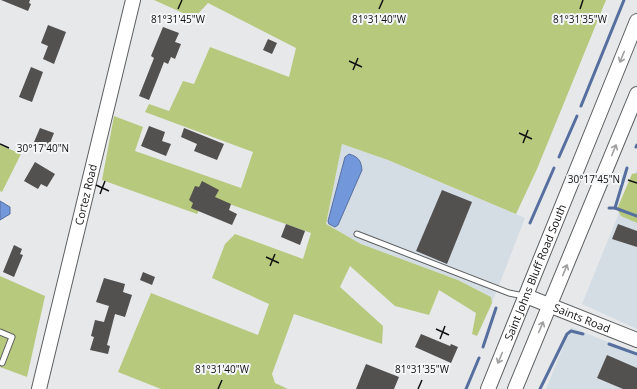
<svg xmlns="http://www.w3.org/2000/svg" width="637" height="389" viewBox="0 0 637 389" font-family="'Open Sans',sans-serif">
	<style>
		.built { fill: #d5dde4 }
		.green { fill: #b7c97d }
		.water { fill: #7397db; stroke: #566f9f }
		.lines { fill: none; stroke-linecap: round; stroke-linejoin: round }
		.stream { stroke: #566f9f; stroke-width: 3 }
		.building { fill: #535050 }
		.lane-casing { stroke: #5d5f60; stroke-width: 7 }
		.secondary-casing { stroke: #5d5f60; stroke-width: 16 }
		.lane { stroke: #fff; stroke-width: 5 }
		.secondary { stroke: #fff; stroke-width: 14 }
		.oneway { stroke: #a0a0a0 }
		.ticks { fill: none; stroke: #111112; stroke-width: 1.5 }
		.labels { text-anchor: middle; stroke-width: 4; stroke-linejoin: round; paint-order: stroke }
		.street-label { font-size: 11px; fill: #111112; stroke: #f4f6f8 }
		.ticks-label { font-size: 10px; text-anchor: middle; fill: #111112; stroke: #f4f6f8; stroke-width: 4; stroke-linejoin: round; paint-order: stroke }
	</style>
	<rect width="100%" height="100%" fill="#e6e8ea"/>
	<g class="built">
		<path d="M342 144 388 160 525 218 492 303 491 297 458 280 361 244 326 224Z"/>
		<path d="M637 169V329L582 304Z"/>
		<path d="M571 327 637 354V389H546Z"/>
	</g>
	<g class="green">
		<path d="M154 0H606L537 169 516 214 388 160 342 144 326 224 361 244 458 280 491 297 492 303 477 336 472 334 476 313 439 290 429 315 395 306 350 266 340 287 383 326 382 344 294 314 272 374 275 383 288 389H161L118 372 151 293 258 335 269 304 212 278 225 244 235 234 303 259 311 233 207 196 197 214 102 180 114 116 143 127 135 151 241 188 253 152 145 112 149 104 169 111 183 81 194 84 210 47 289 77 296 48 208 3 194 18Z"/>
		<path d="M0 145 21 154 2 192 0 191Z"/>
		<path d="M637 173V223L621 216 617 209 632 174Z"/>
		<path d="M0 276 45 296 27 377 0 367Z"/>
	</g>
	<g class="water">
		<path d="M349 154C359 157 361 161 362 170L338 225 335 227 329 224 328 221 345 157Z"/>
		<path d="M0 201 10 207V214L0 220Z"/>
	</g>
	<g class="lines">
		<g class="stream">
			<path d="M581 106 624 0"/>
			<path d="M636 147 637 145"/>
			<path d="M559 157 577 116"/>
			<path d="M609 208H615L627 168"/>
			<path d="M615 208 637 216"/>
			<path d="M530 223 554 168"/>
			<path d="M609 344 637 354"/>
			<path d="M483 347 496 308"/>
			<path d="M466 389 479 358"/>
			<path d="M540 389 567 334 571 331 583 334"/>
		</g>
	</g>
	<g class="building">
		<path d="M1 0H30L29 3 31 4 28 11Z"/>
		<path d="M48 25 66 32 54 64 43 59 48 46 41 43Z"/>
		<path d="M163 27 179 33 175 42 181 44 175 59 171 57 168 64 164 62 149 100 139 96 154 58 151 56Z"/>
		<path d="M268 39 277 43 272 54 263 50Z"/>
		<path d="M31 67 43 72 32 102 19 97Z"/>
		<path d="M149 126 165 132 162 141 171 144 166 156 141 146Z"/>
		<path d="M40 128 54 133 48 148 34 142Z"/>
		<path d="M184 128 224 144 217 160 194 151 197 144 181 137Z"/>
		<path d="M35 162 55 174 47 187 41 184 38 189 24 181Z"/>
		<path d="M202 181 219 190 215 197 231 204 229 210 237 214 232 225 191 208 193 203 189 200 195 186 199 187Z"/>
		<path d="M442 190 472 202 447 264 416 251Z"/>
		<path d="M286 224 305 231 300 245 281 237Z"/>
		<path d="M618 224 637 231V247L612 239Z"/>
		<path d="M14 245 22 249 20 254 23 255 14 277 3 272Z"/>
		<path d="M143 272 155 277 152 285 140 280Z"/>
		<path d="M104 278 125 284 123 292 132 295 125 317 115 314 107 345 110 346 108 354 90 350 94 337 91 336 95 320 104 322 109 306 96 302Z"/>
		<path d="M421 334 450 346 451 344 458 347 451 363 415 347Z"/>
		<path d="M607 355 637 368V389H623L597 378Z"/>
		<path d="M366 364 399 377 394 389H356Z"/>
	</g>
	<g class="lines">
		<g class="lane-casing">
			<g id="lane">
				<path d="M357 234 509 293 524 296"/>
				<path d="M0 332 12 337 2 363"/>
			</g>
		</g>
		<g class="secondary-casing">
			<g id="secondary">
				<path id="s1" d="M526 296 637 340"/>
				<path id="s2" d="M39 389 133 0"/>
				<path id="s3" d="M488 389 637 21"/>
				<path d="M515 389 637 94"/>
			</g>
		</g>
		<use href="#lane" class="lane"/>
		<use href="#secondary" class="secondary"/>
	</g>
	<defs><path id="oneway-shaft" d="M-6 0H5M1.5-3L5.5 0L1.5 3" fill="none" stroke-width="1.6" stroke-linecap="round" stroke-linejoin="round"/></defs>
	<g class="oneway">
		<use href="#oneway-shaft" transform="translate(622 57) rotate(112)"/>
		<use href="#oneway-shaft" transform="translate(614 150) rotate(-68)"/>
		<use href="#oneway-shaft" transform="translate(565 270) rotate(-68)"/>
		<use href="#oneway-shaft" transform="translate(541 327) rotate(-67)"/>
		<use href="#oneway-shaft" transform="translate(500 358) rotate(113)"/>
	</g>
	<path class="ticks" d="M178 9 182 0M379 9 383 0M580 9 583 0M349 61 362 67M353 70 358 58M519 133 532 139M523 143 528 130M0 144 9 148M628 180 637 183M96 185 109 191M100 194 105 181M266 257 279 263M270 266 275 254M436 329 449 335M440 339 445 326M218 389 222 380M418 389 422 380"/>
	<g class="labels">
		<g class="street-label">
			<text dy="4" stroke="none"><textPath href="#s2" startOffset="200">Cortez Road</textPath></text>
			<text dy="4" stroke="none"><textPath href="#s3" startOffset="126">Saint Johns Bluff Road South</textPath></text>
			<text dy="4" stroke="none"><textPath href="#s1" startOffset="60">Saints Road</textPath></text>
		</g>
	</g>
	<g class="ticks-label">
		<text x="178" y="23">81°31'45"W</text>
		<text x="379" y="23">81°31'40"W</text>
		<text x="580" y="23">81°31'35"W</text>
		<text x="43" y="152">30°17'40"N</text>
		<text x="594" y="183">30°17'45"N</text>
		<text x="222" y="373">81°31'40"W</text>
		<text x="422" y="373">81°31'35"W</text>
	</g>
</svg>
